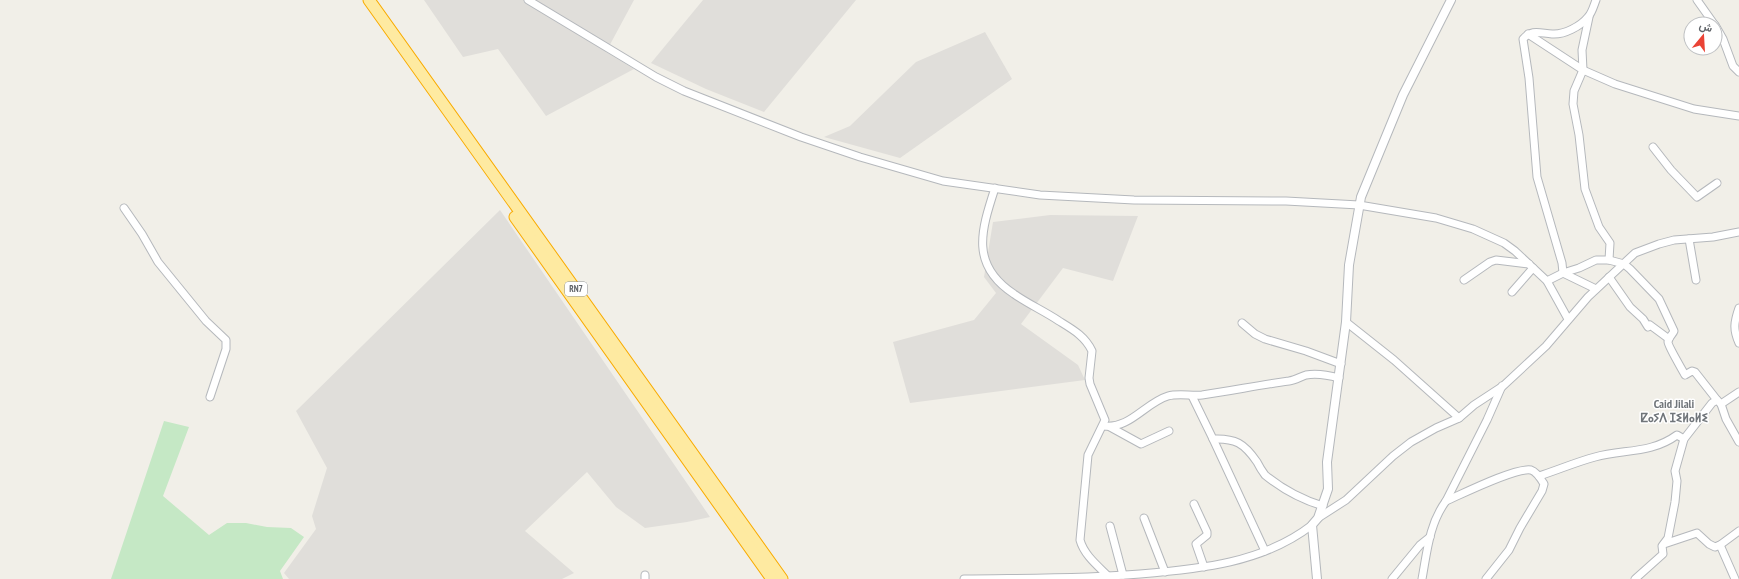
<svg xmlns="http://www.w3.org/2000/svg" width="1739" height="579" viewBox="0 0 1739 579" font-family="'PT Sans Narrow',Vazirmatn,'Noto Sans Tifinagh',sans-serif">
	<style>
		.industrial { fill: #e0deda }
		.green { fill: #c5e8c5 }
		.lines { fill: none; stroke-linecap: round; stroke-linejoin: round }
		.minor-casing { stroke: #b5b8bc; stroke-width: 9 }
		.tertiary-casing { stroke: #b5b8bc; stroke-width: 10 }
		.trunk-casing { stroke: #f9ab00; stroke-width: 13 }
		.minor { stroke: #fff; stroke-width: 7 }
		.tertiary { stroke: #fff; stroke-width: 8 }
		.trunk { stroke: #feeaa1; stroke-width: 11 }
		.labels { text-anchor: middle; stroke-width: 3; stroke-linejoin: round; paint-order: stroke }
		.shield { fill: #fff; stroke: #8f9295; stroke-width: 1 }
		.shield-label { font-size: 9px; font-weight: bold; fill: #5f6368 }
		.quarter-label { font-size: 12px; font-weight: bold; fill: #70757a; stroke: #fff }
	</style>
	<rect width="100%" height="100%" fill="#f1efe8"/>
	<g class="industrial">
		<path d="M424 0H634L606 52 634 69 546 116 498 49 463 57Z"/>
		<path d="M703 0H856L764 112 706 89 651 63Z"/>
		<path d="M985 32 1012 79 900 158 824 137 850 126 916 62Z"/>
		<path d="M500 210 710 517 687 522 645 528 616 507 587 472 525 531 574 573 562 579H289L284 573 316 529 312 516 327 468 296 411Z"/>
		<path d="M1050 215 1138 216 1113 281 1063 268 1021 324 1078 365 1085 380 910 403 893 342 974 320 996 293 984 277 993 222Z"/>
	</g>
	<path class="green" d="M164 421 189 427 163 496 209 535 227 523H246L267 527 291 528 304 537 280 571 283 579H111Z"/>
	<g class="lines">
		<g class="minor-casing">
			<g id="minor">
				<path d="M528 0 656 77 684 91 801 137 860 157 943 181 1040 195 1134 200 1286 201 1359 205 1436 218 1473 229 1504 243 1515 251 1547 281 1568 319"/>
				<path d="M1697 0 1714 24"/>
				<path d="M1589 17 1582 50 1583 70 1574 91 1573 104 1579 135 1585 189 1599 227 1610 243 1609 260"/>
				<path d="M1715 25 1723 39 1733 66 1739 72"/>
				<path d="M1528 34 1583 70 1615 84 1694 109 1739 116"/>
				<path d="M1653 147 1671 170 1697 197 1717 183"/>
				<path d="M995 188C981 231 970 265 1014 294 1028 304 1044 311 1059 321 1072 329 1085 336 1092 351L1089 378 1090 384 1105 420 1088 455 1080 540C1084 555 1098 566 1109 577"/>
				<path d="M124 208 142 234 158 262 206 321 226 340V349L210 397"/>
				<path d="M1689 239 1696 280"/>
				<path d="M1609 277 1630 307 1643 319 1648 327 1650 325 1669 339"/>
				<path d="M1464 280 1490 262 1496 260 1529 264"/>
				<path d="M1547 281 1563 273 1579 268 1596 260H1609L1624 264 1630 269 1659 299 1674 331C1673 334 1668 338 1668 342 1668 346 1683 371 1685 375L1692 371 1695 372 1717 400"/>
				<path d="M1596 289 1563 273 1562 263 1537 177 1529 78 1523 39C1532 29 1539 33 1552 34 1564 35 1581 26 1588 17 1592 13 1594 5 1596 0"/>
				<path d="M1512 292 1533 268"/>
				<path d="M1739 308C1734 322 1733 330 1739 343"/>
				<path d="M1346 322 1394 360 1459 418"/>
				<path d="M1242 323 1255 334 1265 339 1306 351 1341 364"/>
				<path d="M1192 396 1213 439C1235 438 1244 443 1257 462 1259 466 1262 471 1265 475 1281 488 1303 500 1323 506"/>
				<path d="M1721 404 1726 419 1739 442"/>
				<path d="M1104 426C1130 429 1145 403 1168 396 1178 393 1191 396 1202 395 1231 391 1259 385 1289 381 1295 380 1300 377 1306 375 1317 373 1328 375 1339 378"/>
				<path d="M1110 427 1141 444 1169 431"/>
				<path d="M1213 439 1265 551"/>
				<path d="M1539 476C1558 470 1576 462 1595 457 1624 449 1651 454 1677 435L1684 439"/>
				<path d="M1446 501C1462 494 1516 467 1531 470 1537 472 1541 479 1544 484L1542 491 1520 528 1509 550 1486 579"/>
				<path d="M1194 504 1207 532V535L1196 544 1204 567"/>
				<path d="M1144 518 1165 572"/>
				<path d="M1318 518 1346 500 1393 456 1411 442 1436 428 1459 418 1474 405 1503 386 1546 346 1588 297 1635 253 1659 244 1674 240 1713 237 1739 232"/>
				<path d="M1110 526 1123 575"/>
				<path d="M1664 544 1697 533 1709 544 1715 547 1720 545 1739 531"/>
				<path d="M1720 545 1735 579"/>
				<path d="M645 575V579"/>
				<path d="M964 579C1023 578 1081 579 1140 574 1200 569 1263 563 1312 525"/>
				<path d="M1392 579 1420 545 1430 537"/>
				<path d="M1422 579C1427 552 1429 524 1446 501L1487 420 1502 386"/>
				<path d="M1635 579 1663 554 1662 546 1668 538 1675 502 1677 481 1675 471 1684 439 1712 403 1717 400 1721 404 1739 392"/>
			</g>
		</g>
		<g class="tertiary-casing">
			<path id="tertiary" d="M1317 579 1312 525 1318 518 1328 489 1327 462 1346 322 1349 265 1361 197 1403 95 1451 0"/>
		</g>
		<g class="trunk-casing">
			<g id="trunk">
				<path d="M369 0 782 579"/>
				<path d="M515 217 772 579"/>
			</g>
		</g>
		<use href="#minor" class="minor"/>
		<use href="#tertiary" class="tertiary"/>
		<use href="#trunk" class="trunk"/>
	</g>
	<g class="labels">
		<rect class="shield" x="565" y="282" width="22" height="14" rx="3"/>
		<g class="shield-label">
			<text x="576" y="292">RN7</text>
		</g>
		<g class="quarter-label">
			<text x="1674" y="408">Caid Jilali<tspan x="1674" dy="14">ⵇⴰⵢⴷ ⵊⵉⵍⴰⵍⵉ</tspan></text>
		</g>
	</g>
	<g transform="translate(1703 36) rotate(18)"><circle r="19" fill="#ffffff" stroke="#bfc1c3"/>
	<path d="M0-3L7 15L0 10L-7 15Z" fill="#ea4335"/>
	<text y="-6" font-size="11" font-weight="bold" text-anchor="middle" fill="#5f6368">ش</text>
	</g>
</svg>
